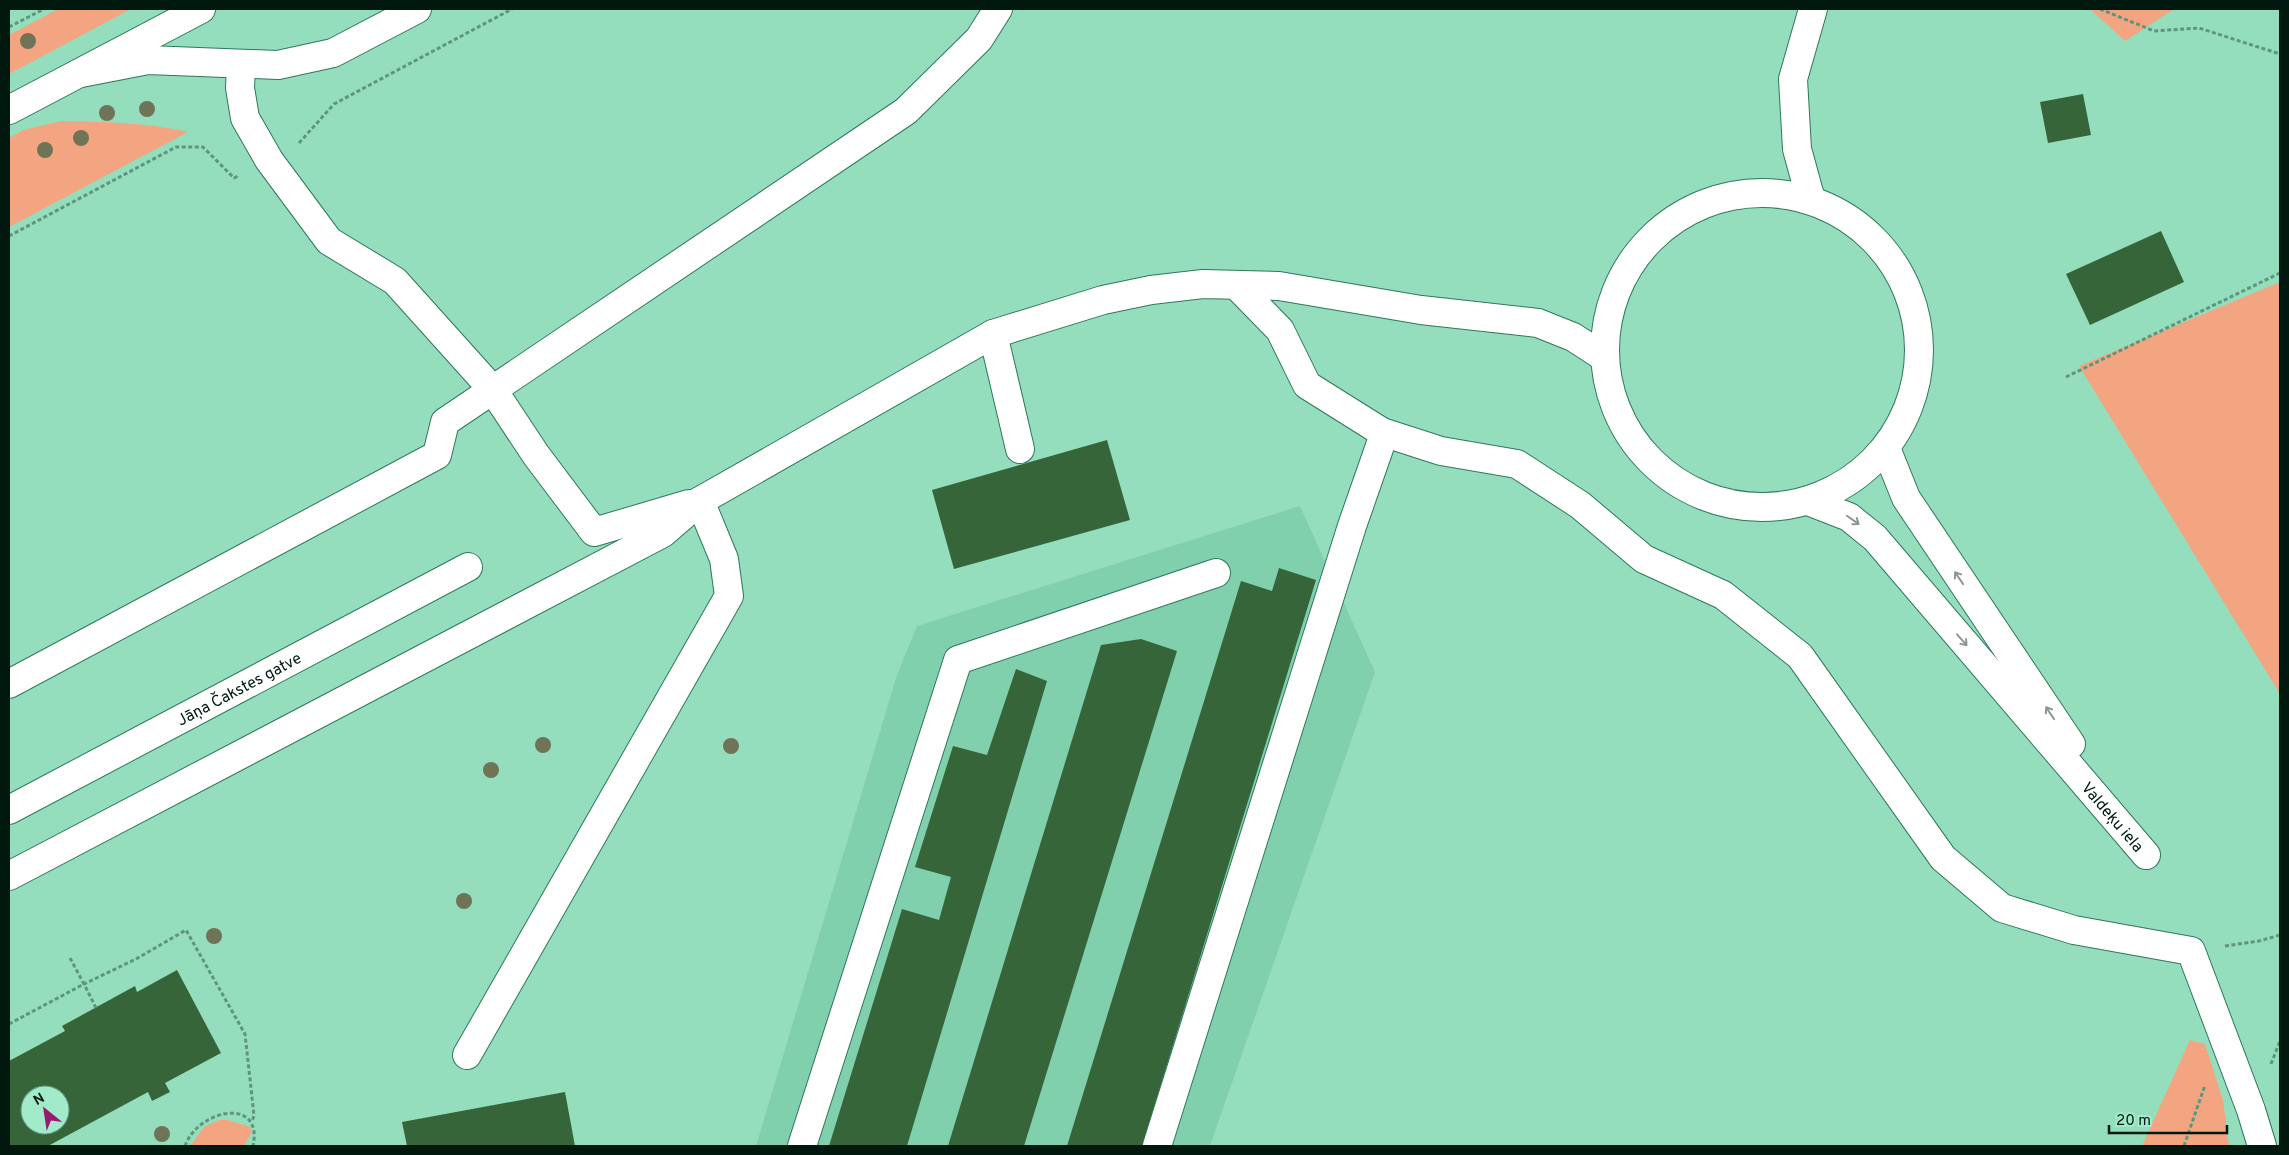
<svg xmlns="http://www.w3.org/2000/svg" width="2289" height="1155" viewBox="0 0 2289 1155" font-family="Overpass,sans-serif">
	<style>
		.built { fill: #80d0ae }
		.green { fill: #f3a581 }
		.building { fill: #366539; fill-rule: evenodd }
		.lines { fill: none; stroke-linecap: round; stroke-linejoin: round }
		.minor-casing { stroke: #2e785c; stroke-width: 30 }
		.path { stroke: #5e957c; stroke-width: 3; stroke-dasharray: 4 2.5; stroke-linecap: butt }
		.minor { stroke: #fff; stroke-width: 28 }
		.tree { fill: #6f7456 }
		.oneway { stroke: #8c9792 }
		.labels { text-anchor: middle; stroke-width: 5; stroke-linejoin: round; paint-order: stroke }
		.street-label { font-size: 16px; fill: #00180d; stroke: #a1ebca }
	</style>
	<rect width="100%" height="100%" fill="#94debd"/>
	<path class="built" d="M1300 506 1375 672 1210 1146H756L897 675 917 626Z"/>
	<g class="green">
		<path d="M58 9H131L9 74V35Z"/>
		<path d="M2090 9H2174L2125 41Z"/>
		<path d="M61 121C104 122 146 122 188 132L9 227V138L23 130Z"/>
		<path d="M2280 282V694L2079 366Z"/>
		<path d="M2190 1040 2205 1044 2223 1100 2229 1146H2142Z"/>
		<path d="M219 1120H228L250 1127 252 1132 244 1146H190L204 1127Z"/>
	</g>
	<g class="building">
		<path d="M2083 94 2091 135 2048 143 2040 102Z"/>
		<path d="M2161 231 2184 282 2090 325 2066 274Z"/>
		<path d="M1107 440 1130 520 954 569 932 490Z"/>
		<path d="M1279 568 1316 580 1142 1146H1067L1241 581 1272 591Z"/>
		<path d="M1141 639 1177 651 1024 1146H948L1101 645Z"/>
		<path d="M1016 669 1047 681 907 1146H829L902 909 939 920 951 877 915 867 953 746 987 755Z"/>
		<path d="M177 970 221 1053 165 1083 170 1092 152 1101 148 1092 48 1146H9V1061L65 1031 62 1026 135 986 137 992ZM30 1095H60V1125H30Z"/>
		<path d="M565 1092 575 1146H407L402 1122Z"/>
	</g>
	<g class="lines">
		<g class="minor-casing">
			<g id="minor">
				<path d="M241 64 240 88 245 118 269 160 329 241 395 281 493 390 536 455 594 532 689 504"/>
				<path d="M81 73 148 60 278 65 333 53 417 9"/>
				<path d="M9 110 201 9"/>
				<circle cx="1762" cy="350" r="157"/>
				<path d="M1811 200 1797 149 1793 79 1813 9"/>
				<path d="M1236 285 1280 330 1307 385 1382 432 1441 451 1517 464 1580 505 1644 559 1723 595 1800 656 1943 858 2002 908 2074 930 2191 951 2251 1110 2262 1146"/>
				<path d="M993 334 1020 449"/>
				<path d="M1886 448 1906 498 2071 744"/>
				<path id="s1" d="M1808 501 1849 517 1875 538 2146 855"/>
				<path d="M9 684 437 455 445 422 906 111 979 39 998 9"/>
				<path id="s2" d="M9 810 468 567"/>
				<path d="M9 876 663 533 700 501 993 334 1103 300 1151 290 1203 284 1279 286 1421 310 1538 323 1573 337 1604 357"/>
				<path d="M467 1055 729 596 724 559 700 501"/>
				<path d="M802 1146 958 660 1216 573"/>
				<path d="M1157 1146 1352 526 1382 440V432"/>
			</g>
		</g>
		<g class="path">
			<path d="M2100 9 2154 31 2199 28 2280 54"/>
			<path d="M9 27 44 9"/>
			<path d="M299 143 334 104 512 9"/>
			<path d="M9 236 176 147H203L234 178 238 176"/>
			<path d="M2066 377 2280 273"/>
			<path d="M2225 946 2259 941 2280 935"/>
			<path d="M96 1008 84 984 136 959 186 930 245 1034 252 1097 254 1116 252 1121"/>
			<path d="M9 1024 84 984 70 958"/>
			<path d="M2271 1064 2280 1041"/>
			<path d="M185 1146C198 1109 264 1096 253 1146"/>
			<path d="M2184 1146 2205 1085"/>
		</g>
		<use href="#minor" class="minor"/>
	</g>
	<g class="tree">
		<circle cx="28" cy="41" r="8"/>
		<circle cx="147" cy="109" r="8"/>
		<circle cx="107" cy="113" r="8"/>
		<circle cx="81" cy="138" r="8"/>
		<circle cx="45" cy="150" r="8"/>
		<circle cx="543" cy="745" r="8"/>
		<circle cx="731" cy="746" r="8"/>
		<circle cx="491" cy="770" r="8"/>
		<circle cx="464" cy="901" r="8"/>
		<circle cx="214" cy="936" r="8"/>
		<circle cx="162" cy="1134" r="8"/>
	</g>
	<defs><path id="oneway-shaft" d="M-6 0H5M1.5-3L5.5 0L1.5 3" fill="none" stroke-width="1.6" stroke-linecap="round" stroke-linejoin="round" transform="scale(1.25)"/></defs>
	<g class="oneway">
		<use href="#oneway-shaft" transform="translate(1853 520) rotate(35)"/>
		<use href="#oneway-shaft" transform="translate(1959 578) rotate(-124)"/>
		<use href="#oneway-shaft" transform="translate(1962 640) rotate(49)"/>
		<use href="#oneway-shaft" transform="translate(2050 713) rotate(-124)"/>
	</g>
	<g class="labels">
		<g class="street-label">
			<text dy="6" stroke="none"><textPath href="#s2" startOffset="260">Jāņa Čakstes gatve</textPath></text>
			<text dy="6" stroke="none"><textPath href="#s1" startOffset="444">Valdeķu iela</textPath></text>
		</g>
	</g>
	<rect width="2289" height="1155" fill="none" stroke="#00180d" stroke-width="20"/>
	<g transform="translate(45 1110) rotate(330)"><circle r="24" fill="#a1ebca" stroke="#61977e"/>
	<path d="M0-4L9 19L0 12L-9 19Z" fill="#991a70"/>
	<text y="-8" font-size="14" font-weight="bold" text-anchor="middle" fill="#00180d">N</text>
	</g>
	<path d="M2109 1125v8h118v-8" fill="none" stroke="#00180d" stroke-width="2.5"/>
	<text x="2116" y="1125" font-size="15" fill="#00180d" stroke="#a1ebca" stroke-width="4" paint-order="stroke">20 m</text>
</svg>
